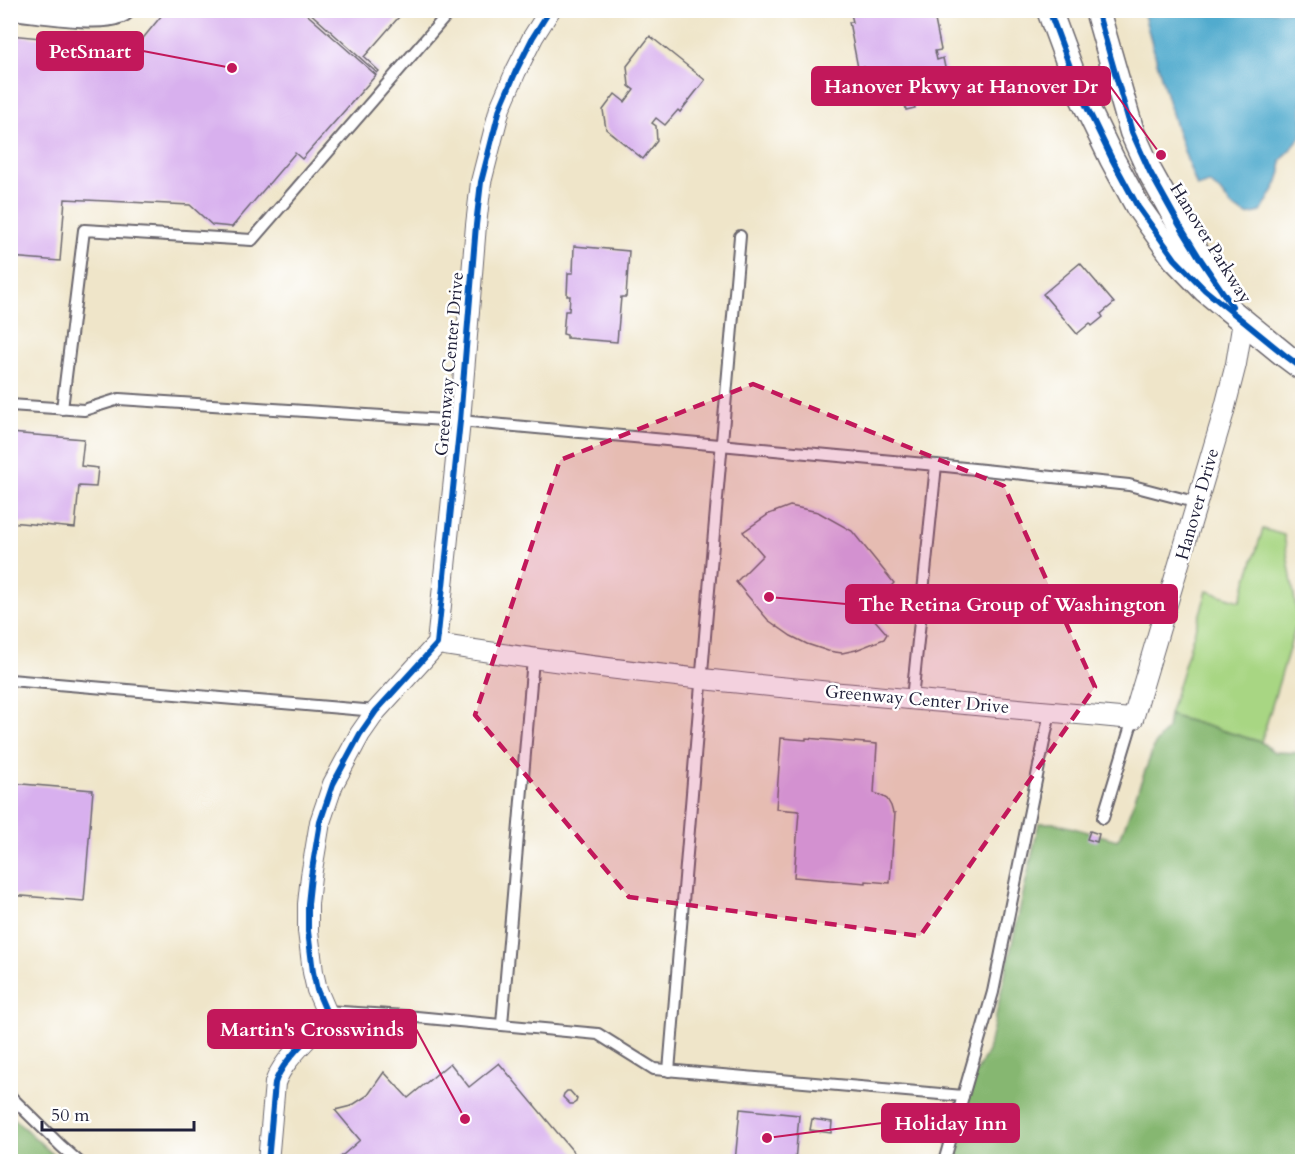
<svg xmlns="http://www.w3.org/2000/svg" width="1313" height="1172" viewBox="0 0 1313 1172" font-family="Cardo,serif">
	<style>
		.green { fill: #a8d683; stroke: #657c5f; stroke-width: 1.5 }
		.forest { fill: #86b771; stroke: #546c56; stroke-width: 1.5 }
		.water { fill: #51abce; stroke: #3a6684; stroke-width: 1.5 }
		.building { fill: #d8b0ee }
		.lines { fill: none; stroke-linecap: round; stroke-linejoin: round }
		.service-casing { stroke: #6a666d; stroke-width: 14 }
		.minor-casing { stroke: #6a666d; stroke-width: 22 }
		.tertiary-casing { stroke: #6a666d; stroke-width: 27 }
		.service { stroke: #fff; stroke-width: 10 }
		.minor { stroke: #fff; stroke-width: 20 }
		.tertiary { stroke: #fff; stroke-width: 24 }
		.cycleway-casing { stroke: #fff; stroke-width: 10 }
		.cycleway { stroke: #0057b8; stroke-width: 6 }
		.marked { fill: #c2185b; fill-opacity: 0.2; stroke: #c2185b; stroke-width: 4.5; stroke-dasharray: 12 8; stroke-linejoin: round }
		.labels { text-anchor: middle; stroke-width: 5; stroke-linejoin: round; paint-order: stroke }
		.street-label { font-size: 18px; fill: #22223b; stroke: #fff }
		.leader { fill: none; stroke: #c2185b; stroke-width: 2 }
		.callout-dot { fill: #c2185b; stroke: #fff; stroke-width: 2 }
		.callout { fill: #c2185b; stroke: #c2185b; stroke-width: 2 }
		.callout-label { font-size: 20px; text-anchor: middle; font-weight: bold; fill: #fff }
	</style>
	<rect width="100%" height="100%" fill="#fff"/>
	<filter id="ink" filterUnits="userSpaceOnUse"><feTurbulence type="fractalNoise" baseFrequency=".0167" numOctaves="2"/><feDisplacementMap in="SourceGraphic" scale="12" xChannelSelector="R" yChannelSelector="G"/><feConvolveMatrix kernelMatrix="1 2 1 2 8 2 1 2 1" color-interpolation-filters="sRGB"/></filter>
	<filter id="wash" filterUnits="userSpaceOnUse"><feTurbulence type="fractalNoise" baseFrequency=".008" numOctaves="4" result="noise"/><feDisplacementMap in="SourceGraphic" scale="24" xChannelSelector="R" yChannelSelector="G"/><feGaussianBlur stdDeviation="1.35" result="paint"/><feColorMatrix in="noise" values="0 0 0 0 0 0 0 0 0 0 0 0 0 0 0 0 0 1.4 0 .05"/><feComposite in="paint" operator="in"/></filter>
	<g filter="url(#wash)">
		<rect width="100%" height="100%" fill="#efe5c9"/>
		<path class="green" d="M1263 529 1284 535 1298 619 1261 742 1169 715 1207 591 1240 601Z"/>
		<g class="forest">
			<path d="M1169 715 1261 742 1274 752 1302 753V1161L944 1162 963 1096 988 1051 1039 823H1055L1117 840 1122 833 1155 744 1167 729Z"/>
			<path d="M10 1116H11L60 1161H11Z"/>
		</g>
		<path class="water" d="M1143 11H1302V135L1281 161V172L1277 184 1261 212 1247 215 1231 206 1220 191 1209 183 1197 187C1175 130 1159 70 1143 11Z"/>
		<g id="blocks">
			<g class="building">
				<path d="M166 10H302L376 75 302 159 295 153 232 227 212 225 190 205 65 199 60 261 10 257V35L136 47Z"/>
				<path d="M307 10H405L364 57 379 71 377 73Z"/>
				<path d="M845 10H933L941 50 935 51 937 60 943 58 948 82 911 90 915 108 906 110 903 92 866 100 861 77 866 76 864 67 858 68 849 22H853L851 14 846 15Z"/>
				<path d="M650 36 705 80 680 112 678 110 665 125 656 118 652 123 656 126 657 141 643 159 606 129 603 110 615 94 625 102 634 90 629 86 627 66Z"/>
				<path d="M574 246 629 251 626 297H621L617 342 567 338V335L563 334 565 311H569L570 296H567L568 273H573Z"/>
				<path d="M1080 263 1114 303 1101 314 1103 317 1092 326 1090 323 1077 334 1043 294Z"/>
				<path d="M10 433 84 439 81 466 98 468 96 487 79 486 75 528 10 522Z"/>
				<path d="M790 506 818 512 852 531 894 583 867 611 887 634 884 639 856 650 842 653 828 651 807 644 791 636 768 620 736 582 763 555 743 532 769 514Z"/>
				<path d="M781 738 806 740V738L877 744 874 793 880 795 887 799 891 806 893 813H895L890 883 866 881V883L794 877 799 811 776 809Z"/>
				<path d="M10 783 93 790 84 901 10 895Z"/>
				<path d="M1090 831 1099 834 1097 842 1087 839Z"/>
				<path d="M450 1063 469 1087 499 1063 582 1162H335L360 1140 335 1110 351 1106 368 1095 384 1072 408 1098Z"/>
				<path d="M567 1091H570L577 1099 576 1102 573 1104H570L563 1097 564 1094Z"/>
				<path d="M740 1109 799 1115 795 1162H735Z"/>
				<path d="M812 1119 832 1122 831 1133 810 1130Z"/>
			</g>
		</g>
	</g>
	<g filter="url(#ink)">
		<use href="#blocks" fill-opacity="0" stroke="#6a666d" stroke-width="1.5"/>
		<g class="lines">
			<g class="service-casing">
				<g id="service">
					<path d="M10 14C35 16 99 27 119 18 124 17 128 14 131 10"/>
					<path d="M10 405 84 410 119 399 460 421 936 465 1129 485 1198 503"/>
					<path d="M62 409 84 230 252 240 451 10"/>
					<path d="M10 680 376 711"/>
					<path d="M912 699 936 465"/>
					<path d="M1103 818 1133 719"/>
					<path d="M326 1011 406 1016 598 1034 654 1069 963 1096"/>
					<path d="M502 1024 533 659"/>
					<path d="M669 1071 706 624 740 236"/>
					<path d="M10 1096 61 1146 79 1162"/>
					<path d="M944 1162 993 992 1050 712"/>
				</g>
			</g>
			<g class="minor-casing">
				<g id="minor">
					<path d="M437 644C668 681 901 698 1133 719L1223 415 1236 364 1243 321"/>
					<path d="M268 1162 275 1083C282 1063 299 1048 313 1032 318 1025 322 1018 326 1011L317 990 313 972 308 931V904L311 876 320 822 333 784 360 734 376 711 437 644 460 421 476 225 481 182 500 108 516 71 533 37 550 10"/>
				</g>
			</g>
			<g class="tertiary-casing">
				<g id="tertiary">
					<path d="M1049 10 1079 91 1112 159 1138 207 1175 259 1205 290 1286 356 1302 368"/>
					<path d="M1097 10 1132 132 1150 172 1180 226 1223 292"/>
				</g>
			</g>
			<use href="#service" class="service"/>
			<use href="#minor" class="minor"/>
			<use href="#tertiary" class="tertiary"/>
			<g class="cycleway-casing">
				<g id="cycleway">
					<path d="M1049 10 1079 91 1112 159 1138 207 1175 259 1205 290 1286 356 1302 368"/>
					<path d="M1097 10 1132 132 1150 172 1180 226 1199 257 1232 306"/>
					<path d="M268 1162 275 1083C282 1063 299 1048 313 1032 318 1025 322 1018 326 1011L317 990 313 972 308 931V904L311 876 320 822 333 784 360 734 376 711 437 644 460 421 476 225 481 182 500 108 516 71 533 37 550 10"/>
				</g>
			</g>
			<use href="#cycleway" class="cycleway"/>
		</g>
	</g>
	<path class="marked" d="M753 384 1004 486 1095 687 920 936 629 897 475 715 560 460Z"/>
	<g class="labels">
		<g class="street-label">
			<text transform="translate(1211 243) rotate(58)" y="6">Hanover Parkway</text>
			<text transform="translate(449 364) rotate(-85)" y="6">Greenway Center Drive</text>
			<text transform="translate(1197 504) rotate(-74)" y="6">Hanover Drive</text>
			<text transform="translate(917 699) rotate(5)" y="6">Greenway Center Drive</text>
		</g>
	</g>
	<path class="leader" d="M232 68L143 51M1161 155L1110 86M769 597L846 604M465 1119L416 1029M767 1138L882 1123"/>
	<g class="callout-dot">
		<circle cx="232" cy="68" r="6"/>
		<circle cx="1161" cy="155" r="6"/>
		<circle cx="769" cy="597" r="6"/>
		<circle cx="465" cy="1119" r="6"/>
		<circle cx="767" cy="1138" r="6"/>
	</g>
	<g class="callout">
		<rect x="37" y="32" width="106" height="38" rx="6"/>
		<rect x="812" y="67" width="298" height="38" rx="6"/>
		<rect x="846" y="585" width="331" height="38" rx="6"/>
		<rect x="208" y="1010" width="208" height="38" rx="6"/>
		<rect x="882" y="1104" width="137" height="38" rx="6"/>
	</g>
	<g class="callout-label">
		<text x="90" y="58">PetSmart</text>
		<text x="961" y="93">Hanover Pkwy at Hanover Dr</text>
		<text x="1012" y="611">The Retina Group of Washington</text>
		<text x="312" y="1036">Martin's Crosswinds</text>
		<text x="951" y="1130">Holiday Inn</text>
	</g>
	<rect width="1313" height="1172" fill="none" stroke="#fff" stroke-width="36"/>
	<path d="M42 1121v9h152v-9" fill="none" stroke="#22223b" stroke-width="3"/>
	<text x="51" y="1121" font-size="18" fill="#22223b" stroke="#ffffff" stroke-width="4.5" paint-order="stroke">50 m</text>
</svg>
